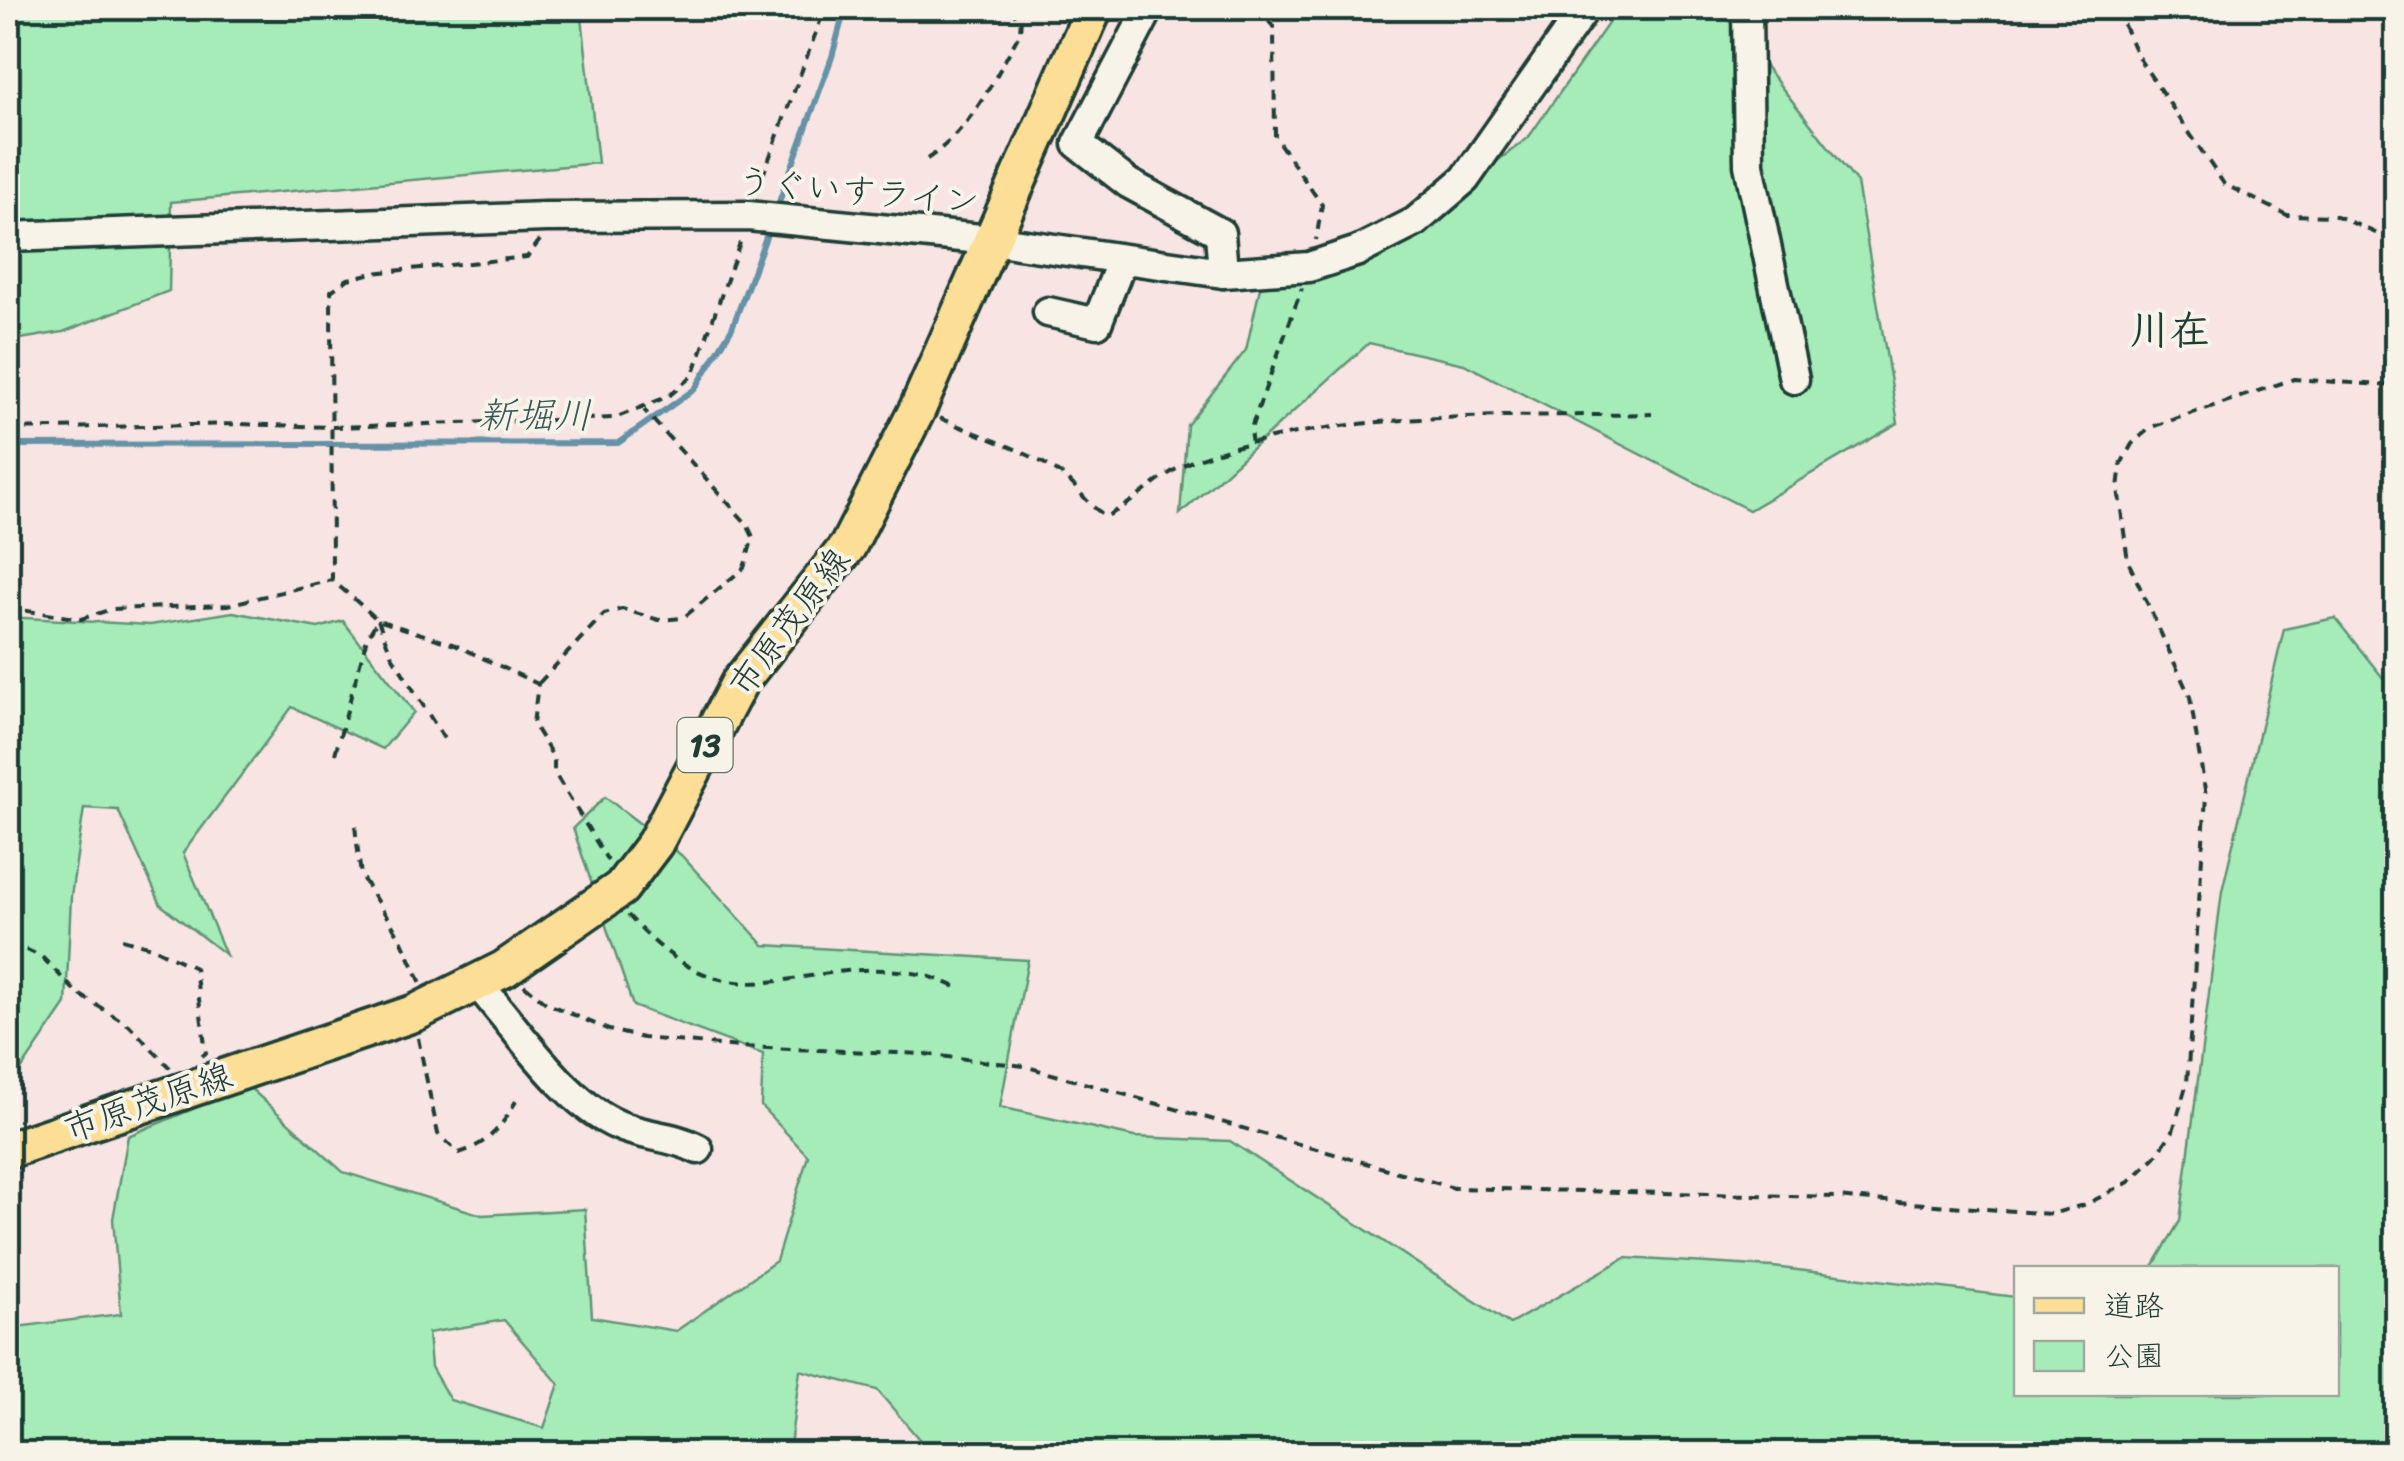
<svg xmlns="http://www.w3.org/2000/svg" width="2404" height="1461" viewBox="0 0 2404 1461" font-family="Sriracha,'Klee One',sans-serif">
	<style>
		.green { fill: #a6ecb9; stroke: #629476; stroke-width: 2.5; fill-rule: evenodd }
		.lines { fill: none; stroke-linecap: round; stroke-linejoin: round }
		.stream { stroke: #6692a7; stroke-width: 6 }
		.minor-casing { stroke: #1f3d34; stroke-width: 35 }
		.major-casing { stroke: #1f3d34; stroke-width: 42 }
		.path { stroke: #1f3d34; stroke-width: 4; stroke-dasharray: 10 8; stroke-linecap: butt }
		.minor { stroke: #f7f3e8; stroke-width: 28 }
		.major { stroke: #fdde96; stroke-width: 35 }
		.labels { text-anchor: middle; stroke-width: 8; stroke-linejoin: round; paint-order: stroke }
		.shield { fill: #f7f3e8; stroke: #60746a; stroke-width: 2.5 }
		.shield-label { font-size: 32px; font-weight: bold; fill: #1f3d34 }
		.street-label { font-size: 35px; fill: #1f3d34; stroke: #f7f3e8 }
		.water-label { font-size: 38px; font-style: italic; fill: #37595a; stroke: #f7f3e8 }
		.quarter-label { font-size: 40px; font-weight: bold; fill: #1f3d34; stroke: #f7f3e8 }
	</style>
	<rect width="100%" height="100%" fill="#f8e4e3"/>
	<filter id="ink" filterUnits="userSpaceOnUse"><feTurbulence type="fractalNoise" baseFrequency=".01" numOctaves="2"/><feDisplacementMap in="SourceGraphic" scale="20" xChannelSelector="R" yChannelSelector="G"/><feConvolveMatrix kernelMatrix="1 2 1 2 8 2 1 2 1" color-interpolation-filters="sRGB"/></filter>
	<g filter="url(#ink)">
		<g class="green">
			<path d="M60 8H581L598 163 171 202 169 291 63 332 8 341V14Z"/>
			<path d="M1619 8H1719L1857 183 1898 423 1749 510 1464 364 1369 343 1180 514 1187 425 1246 350 1264 270 1415 222 1528 138Z"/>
			<path d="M233 612 318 628 343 621 414 712 383 749 292 707 183 853 226 955 161 905 118 810 84 808 71 896 66 1004 8 1089V617L150 625Z"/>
			<path d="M2335 618 2396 694V1453H931L877 1390 800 1370 789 1453H8V1328L121 1314 113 1219 128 1136 248 1086 343 1172 482 1215 585 1209 592 1317 676 1331 776 1261 808 1156 761 1106 763 1054 633 1006 573 828 605 797 681 855 764 945 1028 960 1000 1107 1134 1137 1230 1141 1510 1324 1625 1258 1773 1267 2016 1297V1394H2336V1268H2152L2180 1221 2222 891 2284 629ZM504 1320 559 1384 544 1428 450 1400 431 1367 428 1333Z"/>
		</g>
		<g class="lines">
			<g class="stream">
				<path d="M776 210 832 57 845 8"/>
				<path d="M8 445 618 443 695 389 732 328 770 226"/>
			</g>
			<g class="minor-casing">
				<g id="minor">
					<path d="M1149 8 1078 144 1128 183 1220 233 1223 273"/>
					<path d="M1747 8 1749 165 1794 379"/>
					<path d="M8 237 546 217 748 216 991 240 1223 273 1309 267 1358 251 1415 222 1465 179 1585 8"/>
					<path d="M1048 312 1097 323 1122 260"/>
					<path d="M478 984C516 1028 565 1103 618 1125 644 1137 672 1135 698 1149"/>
				</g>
			</g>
			<g class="major-casing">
				<path id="major" d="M8 1150 415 1013 504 969 621 888 655 843 739 683 848 546 918 408 1094 8"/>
			</g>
			<g class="path">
				<path d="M1256 8 1274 27 1275 137 1322 205 1316 240"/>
				<path d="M2116 8 2138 57 2224 184 2287 215 2337 216 2396 242"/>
				<path d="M927 159C972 129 994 79 1020 33L1021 17 1003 8"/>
				<path d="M756 194 825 8"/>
				<path d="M540 240 527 257 373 273 348 279 331 291 332 580 378 620 455 645 538 684 533 724 554 758V772L608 861"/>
				<path d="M940 418C979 436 1028 450 1062 475 1080 488 1087 507 1107 516 1139 500 1164 471 1197 459 1342 408 1501 418 1652 414"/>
				<path d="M8 429 240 424 333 427 615 418 669 396 693 375 742 237"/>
				<path d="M1252 444 1250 431 1302 288"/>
				<path d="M8 608 81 619 112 609 227 605 332 580"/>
				<path d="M378 620 391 654 446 742"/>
				<path d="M539 683 604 614 622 609 659 620 683 618 744 568 753 537 747 524 644 410"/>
				<path d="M335 754 367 638 377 621"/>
				<path d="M355 826 361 876 401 939 421 983"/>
				<path d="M628 915C738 1039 795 950 918 974 933 976 948 984 961 989"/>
				<path d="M122 939 151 947 195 968 206 1053 202 1056"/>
				<path d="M8 951 25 949 42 957 77 993 129 1025 170 1068"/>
				<path d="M524 985 546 1003 609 1030 643 1038 740 1047 924 1054 1024 1066 1454 1188 1835 1197 2051 1214 2087 1204 2129 1182 2155 1157 2173 1131 2187 1083 2206 796 2190 697 2128 561 2118 488 2121 464 2132 444 2151 427 2294 379 2396 386"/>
				<path d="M418 1038 438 1134 459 1153C489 1143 501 1128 516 1101"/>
			</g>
			<use href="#minor" class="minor"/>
			<use href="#major" class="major"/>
		</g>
	</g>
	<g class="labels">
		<rect class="shield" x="677.5" y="718" width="55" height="54" rx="8"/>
		<g class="shield-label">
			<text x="705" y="756">13</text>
		</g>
		<g class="street-label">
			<text transform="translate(858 191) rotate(5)" y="12">うぐいすライン</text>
			<text transform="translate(789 622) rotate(-53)" y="12">市原茂原線</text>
			<text transform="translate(148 1102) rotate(-19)" y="12">市原茂原線</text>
		</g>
		<g class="water-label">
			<text x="535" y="428">新堀川</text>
		</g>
		<g class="quarter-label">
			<text x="2170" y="344">川在</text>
		</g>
	</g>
	<rect width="2404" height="1461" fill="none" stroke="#f7f3e8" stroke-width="40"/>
	<rect x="20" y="20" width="2364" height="1421" fill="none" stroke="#1f3d34" stroke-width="4" filter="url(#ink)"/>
	<rect x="2014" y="1266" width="325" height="130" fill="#f7f3e8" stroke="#a1aaa0" stroke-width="2.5"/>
	<rect x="2034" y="1298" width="50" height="15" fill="#fdde96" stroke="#a1aaa0" stroke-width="2.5"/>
	<text x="2104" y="1316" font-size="30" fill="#1f3d34">道路</text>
	<rect x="2034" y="1341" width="50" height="30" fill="#a6ecb9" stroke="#a1aaa0" stroke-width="2.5"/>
	<text x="2104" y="1366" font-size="30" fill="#1f3d34">公園</text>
</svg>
